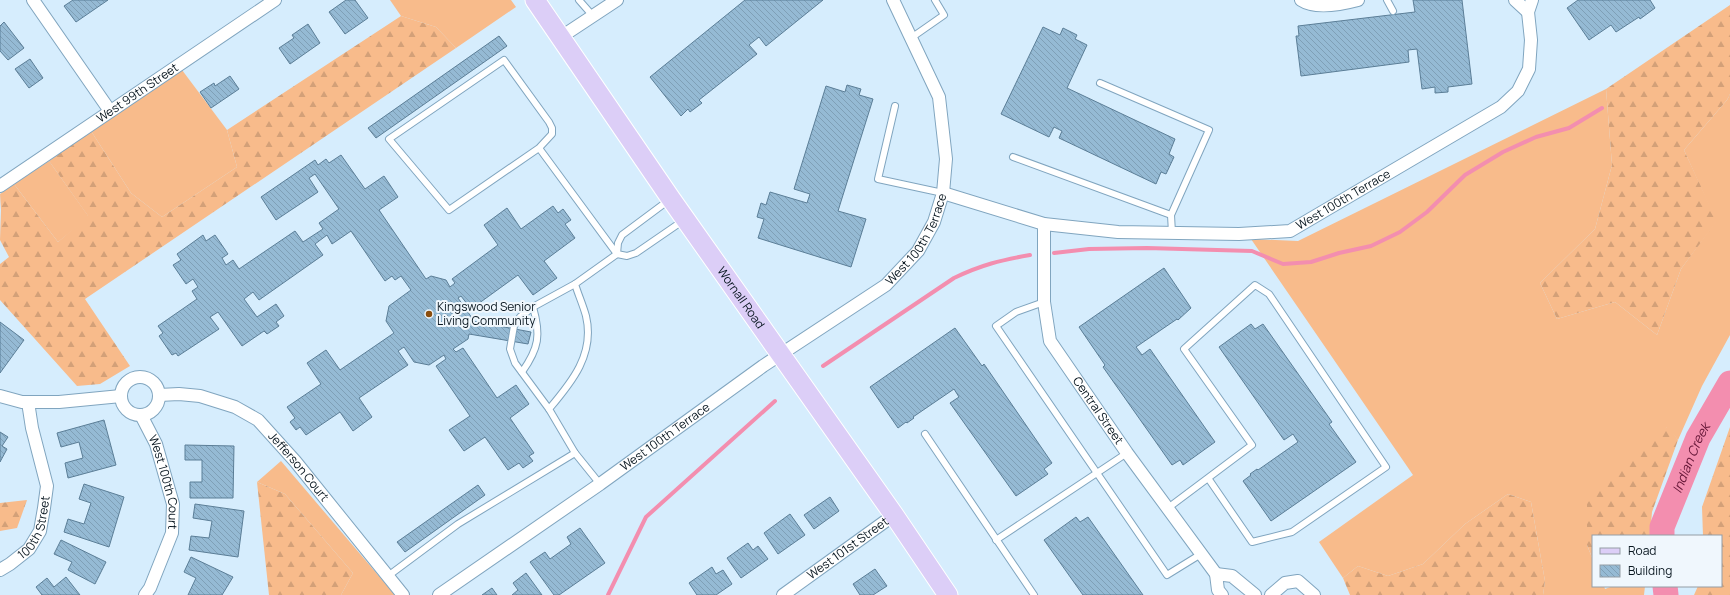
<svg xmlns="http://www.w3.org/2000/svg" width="1730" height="595" viewBox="0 0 1730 595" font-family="Manrope,sans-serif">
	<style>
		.grass { fill: #f8bb8b }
		.forest { fill: url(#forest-firs) }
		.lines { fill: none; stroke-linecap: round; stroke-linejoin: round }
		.stream { stroke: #f38eaf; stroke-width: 4 }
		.river { stroke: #f38eaf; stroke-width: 25 }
		.building { fill: url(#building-back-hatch); stroke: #5b7e97 }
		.lane-casing { stroke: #80a5bf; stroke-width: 8 }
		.street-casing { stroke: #80a5bf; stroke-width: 14 }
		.primary-casing { stroke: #fff; stroke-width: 21 }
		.lane { stroke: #fff; stroke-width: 6 }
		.street { stroke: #fff; stroke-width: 12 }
		.primary { stroke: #dccef7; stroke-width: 19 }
		.poi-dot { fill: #8b4e0e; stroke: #f0f7fd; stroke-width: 1.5 }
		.labels { text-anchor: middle; stroke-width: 4; stroke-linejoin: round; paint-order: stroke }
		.street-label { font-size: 12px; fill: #091720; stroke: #f0f7fd }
		.poi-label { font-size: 12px; fill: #091720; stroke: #f0f7fd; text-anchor: start }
		.water-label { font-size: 13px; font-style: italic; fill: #621435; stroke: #f0f7fd }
	</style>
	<defs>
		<pattern id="forest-firs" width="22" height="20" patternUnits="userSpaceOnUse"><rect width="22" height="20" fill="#f8bb8b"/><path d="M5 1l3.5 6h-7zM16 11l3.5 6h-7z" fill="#d3a078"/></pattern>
		<pattern id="building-back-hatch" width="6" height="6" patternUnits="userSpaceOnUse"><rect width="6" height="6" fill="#95bad4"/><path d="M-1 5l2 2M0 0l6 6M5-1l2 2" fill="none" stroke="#7f9fb6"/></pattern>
	</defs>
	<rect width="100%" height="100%" fill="#d6edfd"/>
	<g class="grass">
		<path d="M390 0H511L516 7 456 48 436 27 401 16Z"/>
		<path d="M182 70 227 130 237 167 162 217 131 193 91 131Z"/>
		<path d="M1606 89 1612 165 1595 229 1540 283 1557 319 1615 302 1657 335 1681 269 1716 221 1684 150 1727 100 1730 94V335L1702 386 1678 440 1667 427 1587 545 1593 560V586H1604L1605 589 1613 586H1645L1644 595H1543L1545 581 1531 502 1508 494 1465 524 1423 564 1388 576 1358 566 1343 578 1319 542 1413 475 1251 239 1298 241Z"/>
		<path d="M49 161 89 217 58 242 14 184Z"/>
		<path d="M281 461 395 595H341L353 573 285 494 257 482Z"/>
	</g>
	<g class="forest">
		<path d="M1730 5V94L1727 100 1684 150 1717 221 1681 269 1657 335 1615 302 1557 319 1540 283 1595 229 1612 165 1606 89Z"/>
		<path d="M401 16 436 27 456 48 85 299 130 366 100 384 77 386 0 300V264L9 257 0 240 1 210 0 194 14 184 58 242 88 216 49 161 91 131 131 193 162 217 237 167 227 130Z"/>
		<path d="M1668 426 1678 440 1652 512 1650 536H1593V560L1587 545V503L1616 469Z"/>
		<path d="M1730 427V595H1694L1698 586H1721V536H1703L1702 507Z"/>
		<path d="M257 482 285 494 353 573 341 595H269Z"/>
		<path d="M1508 494 1531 502 1545 581 1543 595H1350L1343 578 1358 566 1388 576 1423 564 1465 524Z"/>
		<path d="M27 500 17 528 0 531V503Z"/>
	</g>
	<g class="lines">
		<g class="stream">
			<path d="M1054 253 1089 249 1147 248 1252 251 1283 264 1311 262 1339 253 1371 246 1400 232 1427 212 1465 175 1503 152 1536 137 1569 128 1602 108"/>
			<path d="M823 366 954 278C981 265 1001 260 1030 255"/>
			<path d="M608 595 646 517 775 401"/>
		</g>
		<g class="river">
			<path id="s1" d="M1662 536V527L1698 438 1730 383"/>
			<path d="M1665 586 1666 595"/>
		</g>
	</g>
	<g class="building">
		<path d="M73 0H108L76 22 64 6Z"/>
		<path d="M346 0H355L368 18 345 34 329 12Z"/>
		<path d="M745 0H823L766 46 759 37 749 45 757 54 699 100 702 103 690 112 688 109 681 116 650 77Z"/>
		<path d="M1413 0H1462L1472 84 1448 87V92L1435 93V87L1422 89 1417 49 1408 50 1409 62 1301 76 1296 36H1299L1298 26 1415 12Z"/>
		<path d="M1578 0H1650L1655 8 1640 19 1639 17 1616 32 1611 25 1589 40 1567 8Z"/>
		<path d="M4 22 24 48 8 60 0 51V26Z"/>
		<path d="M308 24 320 43 290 64 279 48 294 38 292 35Z"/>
		<path d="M1043 27 1060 35 1063 28 1077 35 1075 39 1087 45 1067 88 1175 139 1169 154 1174 157 1166 174 1161 172 1156 184 1059 138 1062 131 1054 127 1049 137 1001 114Z"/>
		<path d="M499 36 507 46 376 138 368 128Z"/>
		<path d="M30 59 43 78 29 88 15 69Z"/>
		<path d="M230 76 239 89 211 108 200 92 214 83 215 86Z"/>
		<path d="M847 85 861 89 859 95 873 99 838 211 866 219 851 267 758 238 764 219 757 217 761 203 766 205 770 192 807 203 810 194 794 189 826 86 845 92Z"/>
		<path d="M341 155 365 189 384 176 398 197 379 210 426 279 431 276 446 280 450 287 455 283 452 279 498 245 484 225 507 208 521 229 553 206 558 213 563 209 571 220 565 224 575 238 544 261 557 278 533 295 518 275 471 309 461 296 458 298 472 318V321L531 332 528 344 469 334 468 339 453 349 456 352 463 348 497 398 516 385 529 404 510 418 534 453 529 456 533 461 523 468 519 463 508 470 485 437 464 451 449 430 470 416 436 366 446 359 444 355 429 365 414 362 404 347 398 351 408 365 359 398 372 417 353 431 340 412 306 435 300 427 296 430 290 422 295 418 287 407 321 384 307 363 326 350 340 370 394 333 386 321 389 306 411 290 401 276 395 280 392 276 385 281 351 231 332 244 327 235 315 244 323 255 259 300 253 292 244 299 257 317 276 304 284 316 276 322 279 326 267 334 264 331 242 346 218 312 210 317 219 329 178 356 176 353 172 355 159 336 163 333 158 326 197 299 192 291 198 287 193 279 186 284 173 265 181 260 177 254 203 235 206 241 215 235 228 254 222 258 226 265 233 260 239 269 295 231 303 242 323 229 319 223 339 209 315 174 309 178 318 192 276 220 261 197 315 160 318 165 326 159 329 163Z"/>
		<path d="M1164 268 1191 308 1178 320 1177 319 1136 347 1142 355 1150 349 1215 442 1183 465 1180 460 1172 465 1103 367 1105 365 1079 327Z"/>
		<path d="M0 322 24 340 0 373Z"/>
		<path d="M1251 324 1255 329 1263 324 1332 422 1329 424 1356 462 1271 521 1243 481 1251 475 1250 474 1257 469 1258 470 1298 442 1293 434 1284 440 1219 347Z"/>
		<path d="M955 328 982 366 984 364 1052 463 1044 469 1048 474 1016 496 950 403 959 397 954 389 913 417 914 418 907 423 906 422 898 428 870 387Z"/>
		<path d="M104 420 116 465 68 478 65 463 83 458 79 442 61 447 57 433Z"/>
		<path d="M0 432 8 437 2 446 7 449 0 462Z"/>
		<path d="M185 445 234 446 233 498H190V482H202V460H185Z"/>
		<path d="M84 484 124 497 109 547 64 532 68 519 84 524 91 503 79 499Z"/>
		<path d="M478 485 485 495 405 552 397 542Z"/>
		<path d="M830 497 839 511 814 529 804 515Z"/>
		<path d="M195 504 244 511 238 557 189 550 191 536 209 538 212 521 193 518Z"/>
		<path d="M790 514 805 535 778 554 764 533Z"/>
		<path d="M1076 517 1080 522 1088 517 1143 595H1083L1044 540Z"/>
		<path d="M580 528 605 563 559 595H554L530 562 545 552 550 559 571 544 567 537Z"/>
		<path d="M61 540 106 562 95 584 68 570 72 562 54 554Z"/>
		<path d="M748 543 753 550 758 546 768 559 741 578 727 558Z"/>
		<path d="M191 557 233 577 222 595H188L196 578 184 572Z"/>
		<path d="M712 567 716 574 723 570 732 584 716 595H697L689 583Z"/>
		<path d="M875 569 887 586 873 595H860L853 584Z"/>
		<path d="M526 573 542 595H512L518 590 513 583Z"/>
		<path d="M66 577 80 595H42L36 587 47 578 54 587Z"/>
		<path d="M492 588 497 595H482Z"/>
	</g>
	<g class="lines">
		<g class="lane-casing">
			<g id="lane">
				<path d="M579 0 593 16"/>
				<path d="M1387 0 1393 11"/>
				<path d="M911 38 944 15 935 0"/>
				<path d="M1100 83 1209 130 1171 215 1172 233"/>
				<path d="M895 106 878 179 943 193"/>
				<path d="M539 148 449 210 389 139 504 60 549 122 552 128V134L539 148 617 254 627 256 636 253 684 220"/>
				<path d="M1013 157 1171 215"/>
				<path d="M617 254 618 243 622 235 669 200"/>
				<path d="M1044 302 1016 312 996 326 1167 575 1201 554"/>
				<path d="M522 372C539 348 541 335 533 307"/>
				<path d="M549 409 515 363 510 349 514 326 520 317 533 307 575 284"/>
				<path d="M925 434 1034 595"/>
				<path d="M600 484 575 453 549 409C572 382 595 354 586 316 583 305 578 294 575 284L617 254"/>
				<path d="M1168 508 1208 478 1252 542 1292 532 1386 467 1269 294 1255 285 1184 349 1252 445 1208 478"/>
				<path d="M996 540 1127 453"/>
				<path d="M388 576 458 524 575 453"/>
			</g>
		</g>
		<g class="street-casing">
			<g id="street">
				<path d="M33 0 110 111"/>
				<path d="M1301 0C1316 10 1343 4 1358 0"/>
				<path d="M1515 0 1528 12"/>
				<path d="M561 37 617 0"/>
				<path id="s2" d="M0 186 275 0"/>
				<path id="s3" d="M943 193 1044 224 1118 232 1239 234 1290 231 1501 107 1518 91 1529 69 1531 40 1528 12 1532 0"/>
				<path id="s4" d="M1044 224V302L1050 341 1127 453 1216 574 1218 590 1222 595"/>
				<circle cx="140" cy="396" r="19"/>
				<path id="s5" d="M159 395 179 394 200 396 235 407 258 420 295 461 403 595"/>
				<path d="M0 396 22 402H59L121 396"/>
				<path id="s6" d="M141 415 156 444 173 504 172 533 150 588 145 595"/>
				<path id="s7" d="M0 570 10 564 29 549 40 531 44 508 47 486 32 428 28 402"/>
				<path d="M1216 574 1232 576 1255 595"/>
				<path id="s8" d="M439 595 600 484 763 366 886 285 918 251 934 222 943 193 946 159 939 97 893 0"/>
				<path id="s9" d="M783 595 894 515"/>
				<path d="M1271 595 1285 583 1298 581 1314 595"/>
			</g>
		</g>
		<g class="primary-casing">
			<g id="primary">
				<path id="s10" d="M535 0 671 199 894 515 948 595"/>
			</g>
		</g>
		<use href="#lane" class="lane"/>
		<use href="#street" class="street"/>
		<use href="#primary" class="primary"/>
	</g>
	<circle class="poi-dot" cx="429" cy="314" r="4"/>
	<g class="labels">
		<g class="street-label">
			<text dy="4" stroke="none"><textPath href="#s2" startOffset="166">West 99th Street</textPath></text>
			<text dy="4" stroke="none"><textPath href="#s3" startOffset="414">West 100th Terrace</textPath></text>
			<text dy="4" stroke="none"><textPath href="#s8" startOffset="600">West 100th Terrace</textPath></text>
			<text dy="4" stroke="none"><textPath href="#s10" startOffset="362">Wornall Road</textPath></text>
			<text dy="4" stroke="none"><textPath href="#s4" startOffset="202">Central Street</textPath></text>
			<text dy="4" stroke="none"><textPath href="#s8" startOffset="276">West 100th Terrace</textPath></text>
			<text dy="4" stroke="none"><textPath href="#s5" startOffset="166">Jefferson Court</textPath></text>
			<text dy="4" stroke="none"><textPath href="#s6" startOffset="72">West 100th Court</textPath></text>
			<text dy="4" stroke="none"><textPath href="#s7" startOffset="58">100th Street</textPath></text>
			<text dy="4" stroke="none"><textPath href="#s9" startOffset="80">West 101st Street</textPath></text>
		</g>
		<g class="poi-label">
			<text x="437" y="311">Kingswood Senior<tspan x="437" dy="14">Living Community</tspan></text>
		</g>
		<g class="water-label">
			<text dy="5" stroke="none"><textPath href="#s1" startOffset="84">Indian Creek</textPath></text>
		</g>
	</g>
	<rect x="1592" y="535" width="130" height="52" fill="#f0f7fd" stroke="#949da5"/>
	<rect x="1600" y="548" width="20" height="6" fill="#dccef7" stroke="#949da5"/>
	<text x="1628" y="555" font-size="12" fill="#091720">Road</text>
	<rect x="1600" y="565" width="20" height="12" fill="url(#building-back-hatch)" stroke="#949da5"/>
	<text x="1628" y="575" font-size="12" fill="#091720">Building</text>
</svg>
